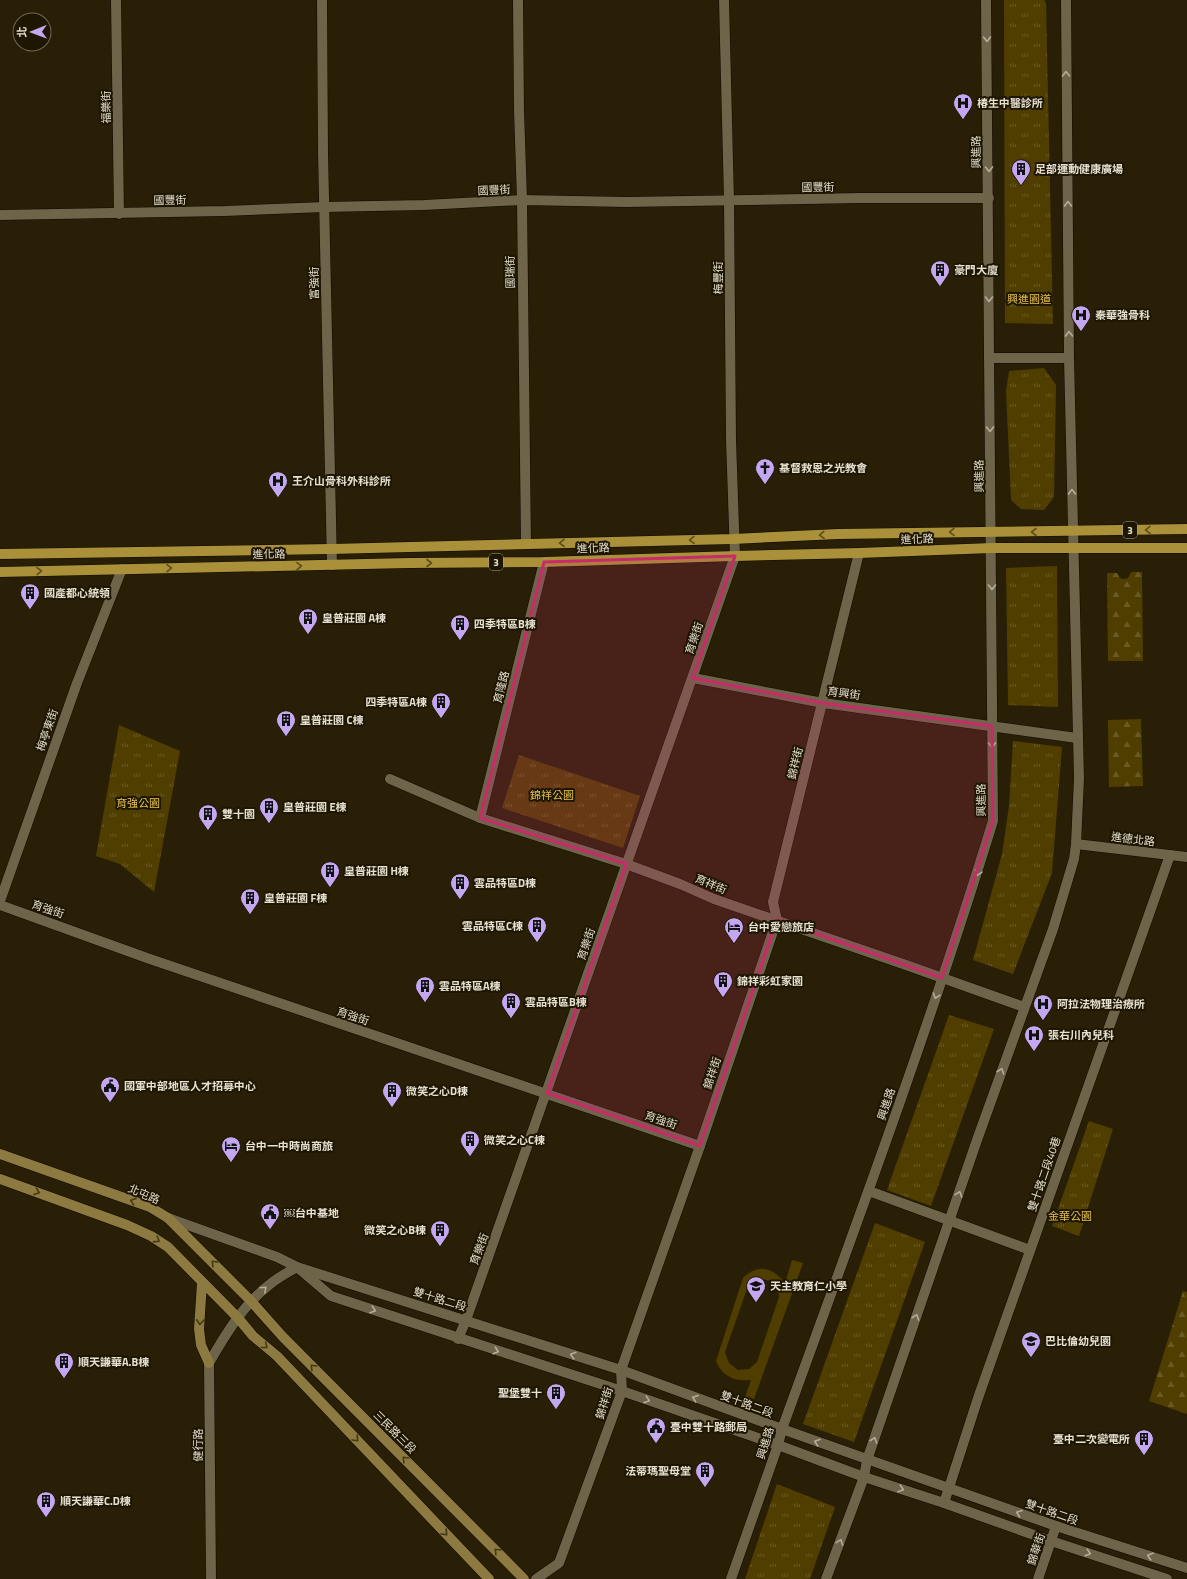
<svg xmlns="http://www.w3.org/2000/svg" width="1187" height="1579" viewBox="0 0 1187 1579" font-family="'Titillium Web','Noto Sans TC',sans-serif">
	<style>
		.green { fill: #4f3e00; fill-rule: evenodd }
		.forest { fill: url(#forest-firs) }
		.park { fill: url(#park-tufts) }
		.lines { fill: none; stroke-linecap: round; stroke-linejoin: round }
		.minor-casing { stroke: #100900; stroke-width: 11 }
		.tertiary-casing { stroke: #100900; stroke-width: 11 }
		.secondary-casing { stroke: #100900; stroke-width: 11 }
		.primary-casing { stroke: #100900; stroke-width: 11 }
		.minor { stroke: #6d6449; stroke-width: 10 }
		.tertiary { stroke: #6d6449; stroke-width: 10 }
		.secondary { stroke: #8c7a41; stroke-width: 10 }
		.primary { stroke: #aa9038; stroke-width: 10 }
		.oneway { stroke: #b5ae9b }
		.oneway2 { stroke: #5d4d19 }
		.oneway3 { stroke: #443917 }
		.marked { fill: #c62c67; fill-opacity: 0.2; stroke: #c62c67; stroke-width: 3; stroke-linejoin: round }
		.labels { text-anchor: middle; stroke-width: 4; stroke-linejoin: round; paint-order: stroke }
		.shield { fill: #1e1600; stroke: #a9a392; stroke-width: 1 }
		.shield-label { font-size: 10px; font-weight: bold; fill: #e5e0d1 }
		.poi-label { font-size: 11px; font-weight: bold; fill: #e5e0d1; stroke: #1e1600; text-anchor: start }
		.street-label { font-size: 11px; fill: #e5e0d1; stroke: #1e1600 }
		.park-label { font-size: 11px; fill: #e4c04b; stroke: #1e1600 }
	</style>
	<defs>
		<pattern id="forest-firs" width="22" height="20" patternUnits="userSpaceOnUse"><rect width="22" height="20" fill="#4f3e00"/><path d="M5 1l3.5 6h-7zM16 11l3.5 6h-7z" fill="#685a24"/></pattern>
		<pattern id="park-tufts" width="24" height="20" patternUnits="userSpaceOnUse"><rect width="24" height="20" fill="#4f3e00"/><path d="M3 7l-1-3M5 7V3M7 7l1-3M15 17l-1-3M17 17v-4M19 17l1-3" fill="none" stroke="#685a24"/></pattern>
	</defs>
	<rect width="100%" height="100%" fill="#281f06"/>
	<path class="green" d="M792 1260 803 1263 754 1399 745 1397 751 1380C734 1382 722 1376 716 1361L743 1278C758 1263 773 1267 785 1283ZM761 1279C772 1280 778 1286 779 1297L757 1362 749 1369 738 1370 729 1363 725 1352 748 1286 751 1282Z"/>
	<g class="forest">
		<path d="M1131 572H1142L1143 661H1108L1107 573H1117L1120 578 1124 579 1128 578Z"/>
		<path d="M1141 719 1143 786 1109 787 1108 720Z"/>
		<path d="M1183 1291 1187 1292V1414L1149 1401Z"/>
	</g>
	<g class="park">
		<path d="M1004 0H1044L1046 3 1053 324 1005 323Z"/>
		<path d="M1044 368 1056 385 1054 497 1044 510 1021 509 1011 500 1006 391 1009 371Z"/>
		<path d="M1057 566 1058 707 1008 705 1006 568Z"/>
		<path d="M119 725 180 751 154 892 120 864 96 856Z"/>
		<path d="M1013 741 1062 747 1052 873 1013 974 973 960 1002 854 1009 806Z"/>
		<path d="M519 755 640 796 623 848 502 808Z"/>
		<path d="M949 1015 994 1029 931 1206 887 1190Z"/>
		<path d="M1089 1121 1113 1129 1079 1236 1052 1226Z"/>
		<path d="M875 1223 925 1242 854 1442 803 1424Z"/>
		<path d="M777 1484 835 1507 810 1579H745Z"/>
	</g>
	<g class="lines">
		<g class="minor-casing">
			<g id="minor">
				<path d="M116 0 119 214"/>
				<path d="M322 0 323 152 332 565"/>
				<path d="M518 0 519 110 522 200 526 544"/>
				<path d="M0 215 225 211 324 207 424 205 522 200 626 202 861 198H989"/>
				<path d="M989 358H1069"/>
				<path d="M693 678 823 703 1077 738"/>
				<path d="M390 779 480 818 626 864 680 884 714 899 906 965 1024 1007"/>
				<path d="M480 818 544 562"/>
				<path d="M1076 844 1187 857"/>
				<path d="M0 901 77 683 122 569"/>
				<path d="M0 905 147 958 700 1146"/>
				<path d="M869 1191 1030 1250"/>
				<path d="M458 1339 466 1320 735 556 731 440 729 200 724 0"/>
				<path d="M944 1503 978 1398 1170 855"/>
				<path d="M536 1579 559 1563 622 1391 621 1370 700 1146 777 920 773 902 859 553"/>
				<path d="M731 1579 778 1445 782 1429C855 1228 930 1026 993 821L986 0"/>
				<path d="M826 1579 864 1477 867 1460 977 1140 1053 929 1074 859 1076 844 1079 778 1069 358 1066 0"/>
				<path d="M1038 1579 1056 1526"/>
			</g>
		</g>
		<g class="tertiary-casing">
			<g id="tertiary">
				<path d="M168 1218 277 1257 297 1267 621 1370 782 1429 1056 1526 1187 1568"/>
				<path d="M211 1579 209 1363C225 1335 243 1305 269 1285 277 1278 288 1272 297 1267L331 1296 622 1391 778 1445 864 1477 944 1503 1051 1541 1167 1579"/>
			</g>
		</g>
		<g class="secondary-casing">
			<g id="secondary">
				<path d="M0 1154 150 1207 168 1218 251 1301 283 1337 524 1579"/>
				<path d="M0 1179 127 1225 151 1236 168 1247 238 1318 253 1336 277 1356 489 1579"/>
				<path d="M202 1283 199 1329 201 1345 209 1363"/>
			</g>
		</g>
		<g class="primary-casing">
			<g id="primary">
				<path d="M0 554 331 549 733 539 838 534 1187 529"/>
				<path d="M0 572 409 563 544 562 735 556 859 553 992 548H1187"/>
			</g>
		</g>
		<use href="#minor" class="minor"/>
		<use href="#tertiary" class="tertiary"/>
		<use href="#secondary" class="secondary"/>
		<use href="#primary" class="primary"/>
	</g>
	<defs><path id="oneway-chevron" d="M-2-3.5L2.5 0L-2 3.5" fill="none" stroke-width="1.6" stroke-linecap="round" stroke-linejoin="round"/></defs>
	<g class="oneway">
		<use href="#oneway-chevron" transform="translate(987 39) rotate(89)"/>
		<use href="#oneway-chevron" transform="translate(1066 74) rotate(-91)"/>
		<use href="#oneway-chevron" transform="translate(989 169) rotate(89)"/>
		<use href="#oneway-chevron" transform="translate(1068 204) rotate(-91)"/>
		<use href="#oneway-chevron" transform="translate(989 299) rotate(90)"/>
		<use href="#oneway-chevron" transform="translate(1069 334) rotate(-91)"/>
		<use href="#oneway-chevron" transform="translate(990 429) rotate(89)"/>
		<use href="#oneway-chevron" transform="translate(1072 492) rotate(-91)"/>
		<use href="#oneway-chevron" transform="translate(992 587) rotate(90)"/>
		<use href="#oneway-chevron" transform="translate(992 745) rotate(89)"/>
		<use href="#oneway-chevron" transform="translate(978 873) rotate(107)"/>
		<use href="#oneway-chevron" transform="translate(936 996) rotate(109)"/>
		<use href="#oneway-chevron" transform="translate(1001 1071) rotate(-71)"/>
		<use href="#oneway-chevron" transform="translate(959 1194) rotate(-71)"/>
		<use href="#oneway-chevron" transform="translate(264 1289) rotate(-43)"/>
		<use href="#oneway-chevron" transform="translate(373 1310) rotate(18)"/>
		<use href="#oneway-chevron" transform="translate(916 1317) rotate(-71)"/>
		<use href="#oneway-chevron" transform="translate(496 1351) rotate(18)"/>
		<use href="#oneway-chevron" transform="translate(573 1355) rotate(-162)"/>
		<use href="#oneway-chevron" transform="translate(695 1398) rotate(-160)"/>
		<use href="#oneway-chevron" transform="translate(647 1400) rotate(19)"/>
		<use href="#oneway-chevron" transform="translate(874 1440) rotate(-71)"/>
		<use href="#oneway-chevron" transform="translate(817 1442) rotate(-160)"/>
		<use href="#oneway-chevron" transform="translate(901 1489) rotate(18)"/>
		<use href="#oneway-chevron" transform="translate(1019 1513) rotate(-160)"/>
		<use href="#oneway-chevron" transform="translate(840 1542) rotate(-70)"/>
		<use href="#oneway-chevron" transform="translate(1088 1553) rotate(18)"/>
		<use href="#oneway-chevron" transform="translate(1150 1556) rotate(-162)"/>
	</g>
	<g class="oneway2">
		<use href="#oneway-chevron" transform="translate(1148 530) rotate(179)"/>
		<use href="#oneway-chevron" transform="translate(952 532) rotate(179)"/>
		<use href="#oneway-chevron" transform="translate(1034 532) rotate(180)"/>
		<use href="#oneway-chevron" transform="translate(822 535) rotate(177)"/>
		<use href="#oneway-chevron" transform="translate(692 540) rotate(179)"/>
		<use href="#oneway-chevron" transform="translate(562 543) rotate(179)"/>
		<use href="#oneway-chevron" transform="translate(429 563)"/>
		<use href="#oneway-chevron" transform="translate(299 566) rotate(-1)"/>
		<use href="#oneway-chevron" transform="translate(169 568) rotate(-1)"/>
		<use href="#oneway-chevron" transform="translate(39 571) rotate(-1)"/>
	</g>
	<g class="oneway3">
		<use href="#oneway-chevron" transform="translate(37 1192) rotate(20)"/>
		<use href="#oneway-chevron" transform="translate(133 1201) rotate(-160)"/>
		<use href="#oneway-chevron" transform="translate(157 1240) rotate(32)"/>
		<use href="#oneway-chevron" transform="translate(214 1263) rotate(-135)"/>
		<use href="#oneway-chevron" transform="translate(200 1322) rotate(93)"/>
		<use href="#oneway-chevron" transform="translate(265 1346) rotate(39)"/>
		<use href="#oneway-chevron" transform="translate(313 1367) rotate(-135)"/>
		<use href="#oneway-chevron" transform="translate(356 1439) rotate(47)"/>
		<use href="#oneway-chevron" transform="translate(405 1459) rotate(-135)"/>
		<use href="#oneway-chevron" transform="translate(445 1533) rotate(47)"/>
		<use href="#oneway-chevron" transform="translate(497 1551) rotate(-135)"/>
	</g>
	<path class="marked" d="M735 556 693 678 823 703 992 726 993 821 942 978 777 920 700 1146 547 1093 626 864 480 818 544 562Z"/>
	<defs>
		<g id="hospital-pin" transform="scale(1)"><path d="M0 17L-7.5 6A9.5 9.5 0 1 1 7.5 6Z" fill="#c4a7f1" stroke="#1e1600"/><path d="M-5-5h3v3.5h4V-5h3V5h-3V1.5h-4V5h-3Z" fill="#111"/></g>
		<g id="building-pin" transform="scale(1)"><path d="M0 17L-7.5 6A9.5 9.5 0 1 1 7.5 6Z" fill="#c4a7f1" stroke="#1e1600"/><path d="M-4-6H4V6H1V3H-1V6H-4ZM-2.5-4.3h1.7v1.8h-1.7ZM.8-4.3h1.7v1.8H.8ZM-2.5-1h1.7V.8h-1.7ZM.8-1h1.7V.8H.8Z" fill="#111"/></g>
		<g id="church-pin" transform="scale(1)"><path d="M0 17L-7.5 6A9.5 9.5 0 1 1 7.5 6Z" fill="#c4a7f1" stroke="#1e1600"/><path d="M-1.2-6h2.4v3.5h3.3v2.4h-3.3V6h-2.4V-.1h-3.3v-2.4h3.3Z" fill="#111"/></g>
		<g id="hotel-pin" transform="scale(1)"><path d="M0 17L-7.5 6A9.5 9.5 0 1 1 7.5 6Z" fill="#c4a7f1" stroke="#1e1600"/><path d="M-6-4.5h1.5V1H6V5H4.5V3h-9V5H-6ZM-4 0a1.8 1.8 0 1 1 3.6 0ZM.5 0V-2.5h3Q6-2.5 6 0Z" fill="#111"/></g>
		<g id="civic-pin" transform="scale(1)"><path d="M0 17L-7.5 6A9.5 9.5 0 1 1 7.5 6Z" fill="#c4a7f1" stroke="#1e1600"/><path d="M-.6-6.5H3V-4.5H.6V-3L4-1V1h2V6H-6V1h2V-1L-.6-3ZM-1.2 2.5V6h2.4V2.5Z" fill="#111"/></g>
		<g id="school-pin" transform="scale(1)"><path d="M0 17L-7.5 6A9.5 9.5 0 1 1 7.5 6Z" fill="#c4a7f1" stroke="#1e1600"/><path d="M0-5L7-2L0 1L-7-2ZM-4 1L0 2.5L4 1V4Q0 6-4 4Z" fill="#111"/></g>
	</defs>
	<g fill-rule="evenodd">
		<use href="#hospital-pin" x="963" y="103"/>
		<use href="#building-pin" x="1021" y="169"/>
		<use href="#building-pin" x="940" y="270"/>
		<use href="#hospital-pin" x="1081" y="315"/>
		<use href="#church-pin" x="765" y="468"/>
		<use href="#hospital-pin" x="278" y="481"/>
		<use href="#building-pin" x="30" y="593"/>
		<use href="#building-pin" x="308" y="618"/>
		<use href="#building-pin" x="460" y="624"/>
		<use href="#building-pin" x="441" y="702"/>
		<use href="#building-pin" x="286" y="720"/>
		<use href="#building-pin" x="269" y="807"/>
		<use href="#building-pin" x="208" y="814"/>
		<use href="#building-pin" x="330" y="871"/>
		<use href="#building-pin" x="460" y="883"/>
		<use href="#building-pin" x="250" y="898"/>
		<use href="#building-pin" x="537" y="926"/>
		<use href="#hotel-pin" x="734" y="927"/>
		<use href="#building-pin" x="723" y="981"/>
		<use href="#building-pin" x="425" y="986"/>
		<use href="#building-pin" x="511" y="1002"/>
		<use href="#hospital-pin" x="1043" y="1004"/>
		<use href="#hospital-pin" x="1034" y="1035"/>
		<use href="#civic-pin" x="110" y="1086"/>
		<use href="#building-pin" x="392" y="1091"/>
		<use href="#building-pin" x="470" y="1140"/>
		<use href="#hotel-pin" x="231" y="1146"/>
		<use href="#civic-pin" x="270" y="1213"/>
		<use href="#building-pin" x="440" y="1230"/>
		<use href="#school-pin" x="756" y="1286"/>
		<use href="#school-pin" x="1031" y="1341"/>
		<use href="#building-pin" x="64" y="1362"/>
		<use href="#building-pin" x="556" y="1393"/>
		<use href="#civic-pin" x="656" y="1427"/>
		<use href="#building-pin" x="1144" y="1439"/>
		<use href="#building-pin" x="705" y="1471"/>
		<use href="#building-pin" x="46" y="1501"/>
	</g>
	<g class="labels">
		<g class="shield">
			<rect x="1123" y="522" width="14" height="16" rx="3"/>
			<rect x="489" y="554" width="14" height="16" rx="3"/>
		</g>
		<g class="shield-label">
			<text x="1130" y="534">3</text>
			<text x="496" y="566">3</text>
		</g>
		<g class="poi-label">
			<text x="977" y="107">椿生中醫診所</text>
			<text x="1035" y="173">足部運動健康廣場</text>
			<text x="954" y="274">豪門大廈</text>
			<text x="1095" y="319">秦華強骨科</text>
			<text x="779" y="472">基督救恩之光教會</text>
			<text x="292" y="485">王介山骨科外科診所</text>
			<text x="44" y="597">國產都心統領</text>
			<text x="322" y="622">皇普莊園 A棟</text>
			<text x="474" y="628">四季特區B棟</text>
			<text x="427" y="706" text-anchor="end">四季特區A棟</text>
			<text x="300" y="724">皇普莊園 C棟</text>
			<text x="283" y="811">皇普莊園 E棟</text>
			<text x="222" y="818">雙十園</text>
			<text x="344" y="875">皇普莊園 H棟</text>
			<text x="474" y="887">雲品特區D棟</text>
			<text x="264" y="902">皇普莊園 F棟</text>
			<text x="523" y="930" text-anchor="end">雲品特區C棟</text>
			<text x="748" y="931">台中愛戀旅店</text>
			<text x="737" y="985">錦祥彩虹家園</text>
			<text x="439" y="990">雲品特區A棟</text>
			<text x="525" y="1006">雲品特區B棟</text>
			<text x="1057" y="1008">阿拉法物理治療所</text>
			<text x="1048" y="1039">張右川內兒科</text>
			<text x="124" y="1090">國軍中部地區人才招募中心</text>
			<text x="406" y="1095">微笑之心D棟</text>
			<text x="484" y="1144">微笑之心C棟</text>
			<text x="245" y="1150">台中一中時尚商旅</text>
			<text x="284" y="1217">￼台中基地</text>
			<text x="426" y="1234" text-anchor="end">微笑之心B棟</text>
			<text x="770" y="1290">天主教育仁小學</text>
			<text x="1045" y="1345">巴比倫幼兒園</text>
			<text x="78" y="1366">順天謙華A.B棟</text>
			<text x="542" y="1397" text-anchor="end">聖堡雙十</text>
			<text x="670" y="1431">臺中雙十路郵局</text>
			<text x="1130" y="1443" text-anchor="end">臺中二次變電所</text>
			<text x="691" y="1475" text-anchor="end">法蒂瑪聖母堂</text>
			<text x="60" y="1505">順天謙華C.D棟</text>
		</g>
		<g class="street-label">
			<text transform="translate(106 107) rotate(-91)" y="4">福樂街</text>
			<text transform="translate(976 152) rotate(-91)" y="4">興進路</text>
			<text transform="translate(818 187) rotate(-1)" y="4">國豐街</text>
			<text transform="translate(494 190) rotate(-3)" y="4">國豐街</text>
			<text transform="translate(170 200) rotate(-1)" y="4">國豐街</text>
			<text transform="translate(510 272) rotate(-91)" y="4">國瑞街</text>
			<text transform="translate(718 278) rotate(-90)" y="4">梅豐街</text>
			<text transform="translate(314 283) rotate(-91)" y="4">富強街</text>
			<text transform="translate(979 476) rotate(-91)" y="4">興進路</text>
			<text transform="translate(917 539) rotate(-2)" y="4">進化路</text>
			<text transform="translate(593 548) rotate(-2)" y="4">進化路</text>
			<text transform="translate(269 554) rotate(-1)" y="4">進化路</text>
			<text transform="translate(694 638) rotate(-71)" y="4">育樂街</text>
			<text transform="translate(501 687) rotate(-76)" y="4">育隆路</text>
			<text transform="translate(844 693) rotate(8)" y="4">育興街</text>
			<text transform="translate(47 730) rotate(-71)" y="4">梅亭東街</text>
			<text transform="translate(795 763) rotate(-76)" y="4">錦祥街</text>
			<text transform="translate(981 800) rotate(-91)" y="4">興進路</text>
			<text transform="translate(1133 839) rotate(7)" y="4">進德北路</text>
			<text transform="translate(711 884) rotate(23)" y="4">育祥街</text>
			<text transform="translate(48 909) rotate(19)" y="4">育強街</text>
			<text transform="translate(586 944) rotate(-71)" y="4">育樂街</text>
			<text transform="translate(353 1016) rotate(19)" y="4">育強街</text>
			<text transform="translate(712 1073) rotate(-71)" y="4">錦祥街</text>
			<text transform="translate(886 1104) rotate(-71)" y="4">興進路</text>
			<text transform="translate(661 1120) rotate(19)" y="4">育強街</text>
			<text transform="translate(1044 1174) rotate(-71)" y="4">雙十路二段40巷</text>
			<text transform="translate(144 1194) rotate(23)" y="4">北屯路</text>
			<text transform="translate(479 1249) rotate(-70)" y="4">育樂街</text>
			<text transform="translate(440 1299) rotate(17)" y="4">雙十路二段</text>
			<text transform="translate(604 1403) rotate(-73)" y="4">錦祥街</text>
			<text transform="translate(747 1404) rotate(20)" y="4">雙十路二段</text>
			<text transform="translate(395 1432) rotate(45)" y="4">三民路三段</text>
			<text transform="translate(765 1443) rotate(-73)" y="4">興進路</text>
			<text transform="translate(198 1445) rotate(-90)" y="4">健行路</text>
			<text transform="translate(1052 1512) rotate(19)" y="4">雙十路二段</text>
			<text transform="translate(1036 1549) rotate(-71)" y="4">錦華街</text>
		</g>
		<g class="park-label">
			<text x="1029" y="303">興進園道</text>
			<text x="552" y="799">錦祥公園</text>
			<text x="138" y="807">育強公園</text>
			<text x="1070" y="1220">金華公園</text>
		</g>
	</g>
	<g transform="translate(32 32) rotate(269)"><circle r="19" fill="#1e1600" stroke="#6e6754"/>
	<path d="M0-3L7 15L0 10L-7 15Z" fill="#c4a7f1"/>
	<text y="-6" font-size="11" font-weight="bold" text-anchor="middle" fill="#e5e0d1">北</text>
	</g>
</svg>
